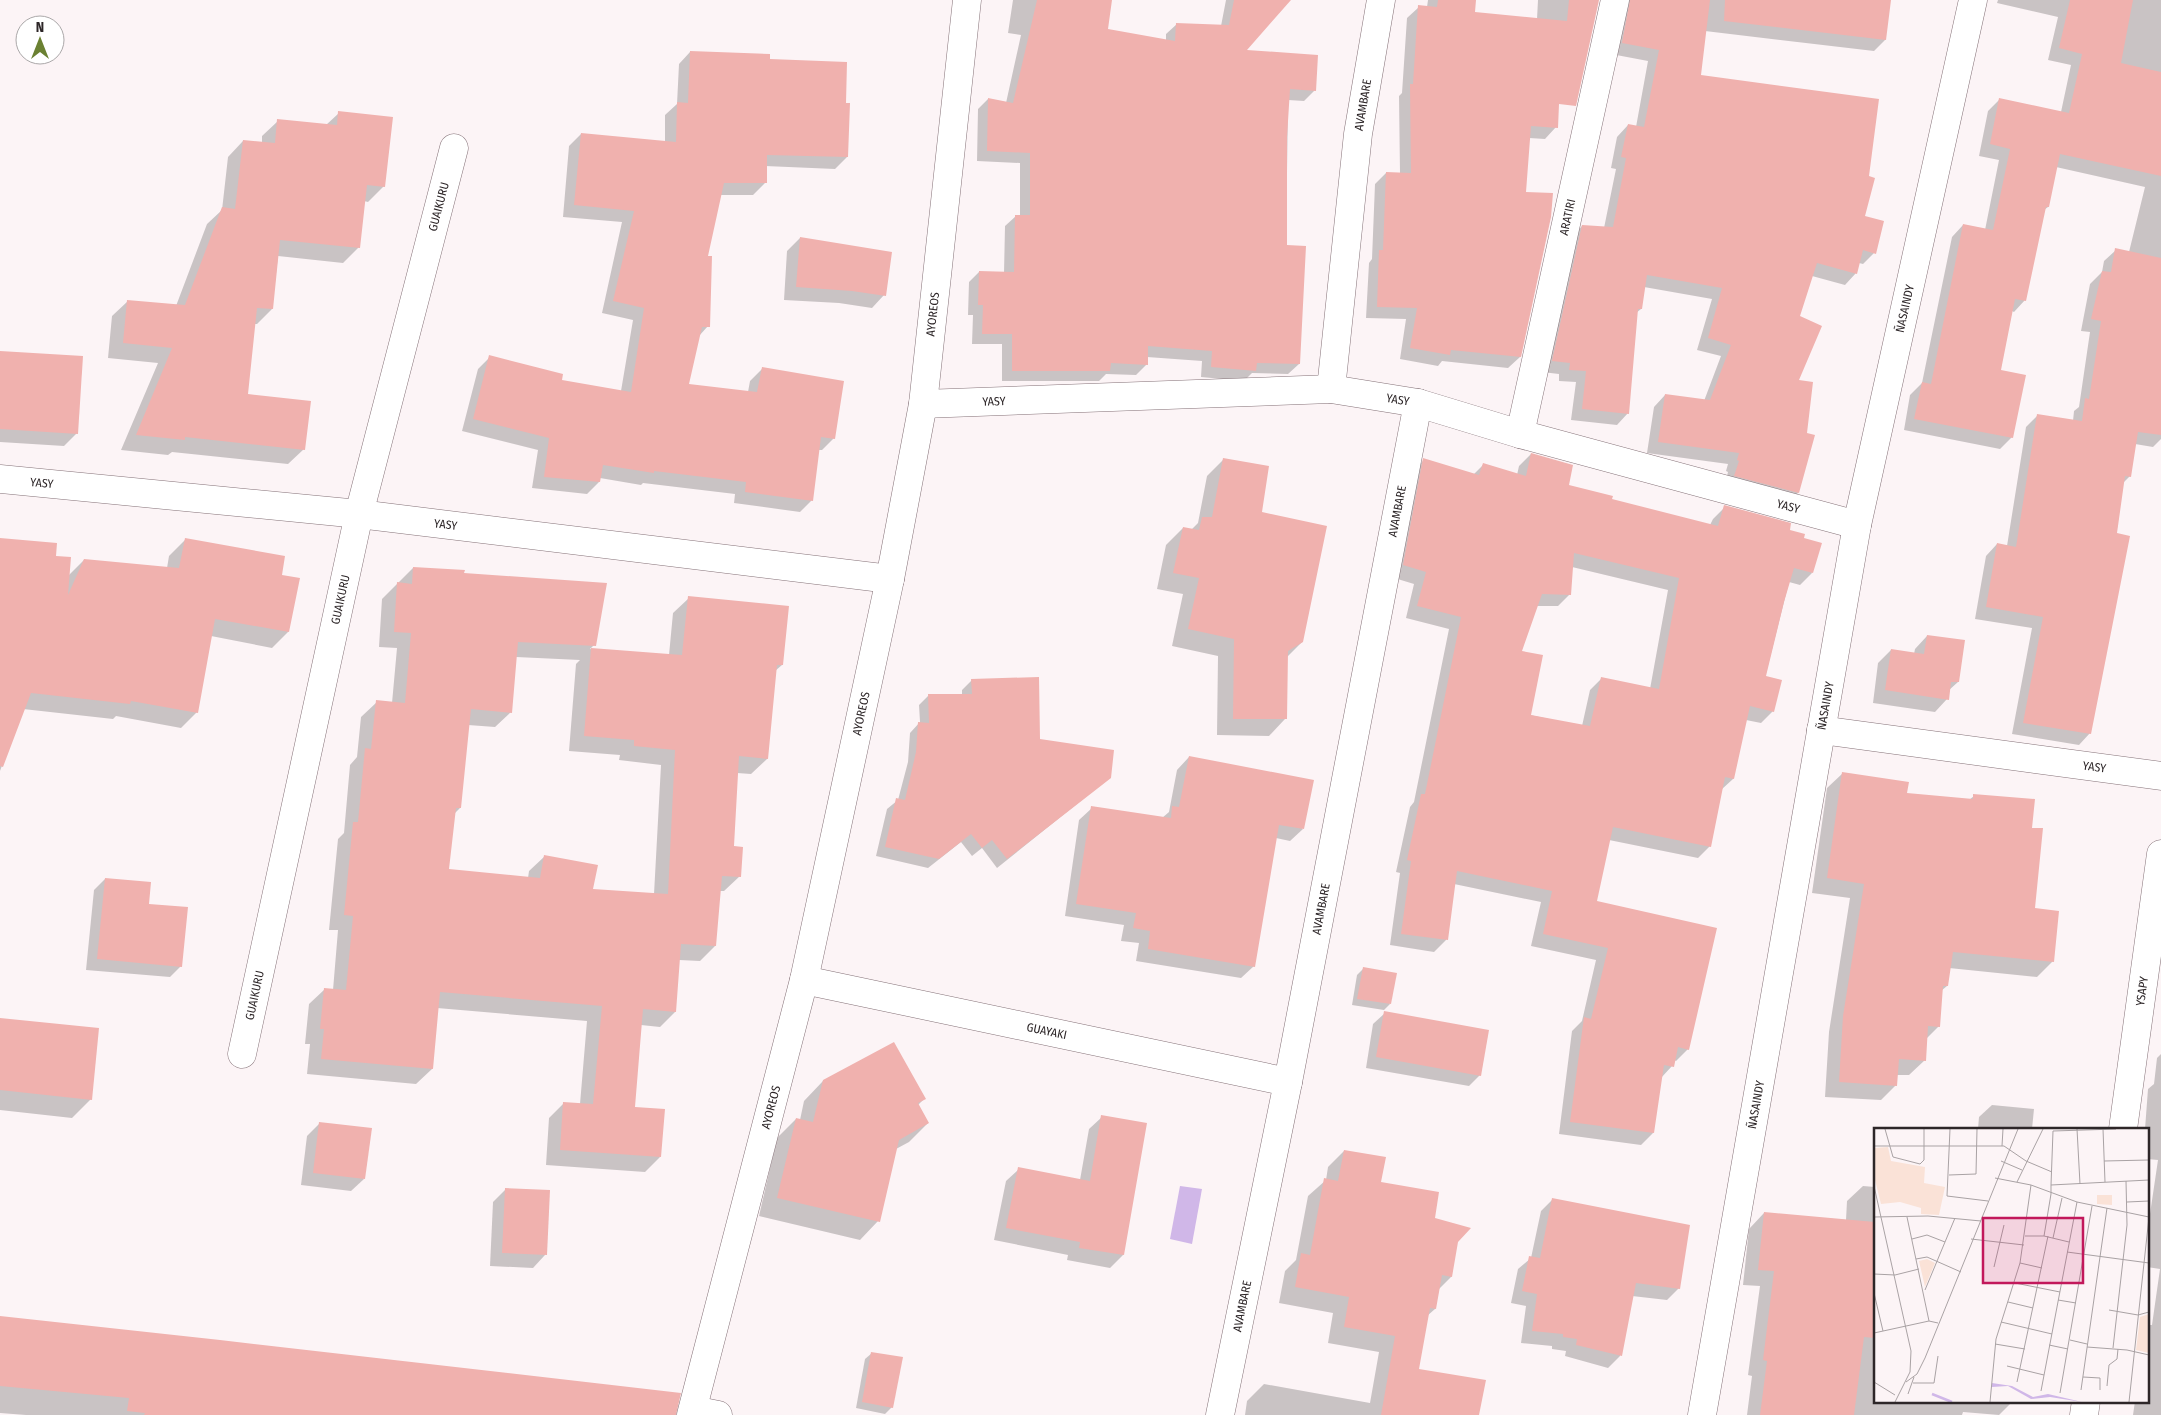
<svg xmlns="http://www.w3.org/2000/svg" width="2161" height="1415" viewBox="0 0 2161 1415" font-family="'Fira Sans Condensed',sans-serif">
	<style>
		.water { fill: #d0b7e8 }
		.shadow { fill: #0003; fill-rule: evenodd }
		.building { fill: #f0b1ae; fill-rule: evenodd }
		.lines { fill: none; stroke-linecap: round; stroke-linejoin: round }
		.minor-casing { stroke: #857278; stroke-width: 29 }
		.minor { stroke: #fff; stroke-width: 28 }
		.labels { text-anchor: middle; stroke-width: 5; stroke-linejoin: round; paint-order: stroke }
		.street-label { font-size: 12px; fill: #2d2628; stroke: #fff }
		.inset-river { fill: none; stroke: #d0b7e8; stroke-width: 2.5 }
		.inset-road { fill: none; stroke: #a9a2a4; stroke-width: 1 }
		.view { fill: #c2185b; fill-opacity: 0.15; stroke: #c2185b; stroke-width: 2.5 }
		.inset-edge { fill: none; stroke: #2d2628; stroke-width: 2.5 }
	</style>
	<rect width="100%" height="100%" fill="#fcf4f6"/>
	<path class="water" d="M1180 1186 1202 1189 1192 1244 1170 1239Z"/>
	<g class="shadow">
		<path d="M1013 0H1111L1106 30 1166 41V34L1177 24 1221 26 1226 0H1289L1244 52 1315 90 1304 101 1288 100 1286 246 1299 364 1288 374 1252 373 1244 381 1201 377 1202 361 1147 357V364L1136 375 1106 374 1099 381H1002V344H972L973 315H968L969 282 979 272 1004 273 1005 226 1016 216H1020V163L977 161 978 109 988 99 1006 103 1021 35 1008 33Z"/>
		<path d="M1428 0H1475L1474 13 1537 19 1538 0H1598L1558 103 1556 127 1545 139 1529 138 1524 193 1520 357 1508 368 1442 361 1438 366 1400 359 1406 319 1366 318 1369 263 1372 259 1375 184 1386 173 1400 174 1399 96 1402 93 1407 18 1419 7H1427Z"/>
		<path d="M1615 0H1890L1885 40 1874 51 1705 31 1700 76 1863 217 1874 253 1863 264 1859 263 1856 273 1845 285 1812 276 1798 316V493L1787 504 1724 487 1728 472 1726 471 1728 464 1647 453 1654 407 1665 395 1704 401 1721 356 1697 350 1712 299 1644 287 1641 309 1636 313 1628 413 1617 425 1571 420 1576 382 1559 381V374L1542 372 1571 237 1582 226 1604 228 1616 169 1611 168 1617 137 1628 125 1636 127 1648 61 1611 54Z"/>
		<path d="M1998 0H2161V439L2153 447 2135 444 2130 476 2123 483 2090 733 2079 745 2012 734 2032 628 1975 619 1986 556 1997 544 2007 546 2026 427 2037 416 2073 421 2074 411 2079 407 2090 332 2081 331 2090 284 2102 272 2104 261 2116 250 2129 252 2145 187 2056 167 2048 207 2044 210 2025 300 2014 312 2012 311 2000 371 2012 437 2000 449 1904 430 1910 395 1922 383 1952 237 1963 225 1985 230 1999 160 1979 156 1988 111 1999 100 2061 112 2071 65 2048 60 2058 17 1997 3Z"/>
		<path d="M690 52 769 60 844 104 847 157 835 169 765 166V183L753 195H720L706 257 708 326 699 336 688 385 748 392 750 381 762 369 834 438 822 450H818L812 500 800 512 734 503 735 494 643 483 641 485 600 478 599 482 587 494 532 488 538 450 462 431 478 369 490 357 560 381 621 391 633 320 602 313 622 222 563 217 569 146 581 134 665 142V115L677 104 679 64Z"/>
		<path d="M339 113 384 186 368 202 364 201 359 247 343 263 278 256 272 309 257 324H254L247 395 304 449 288 464 172 452 168 455 121 450 158 363 108 358 112 316 128 301 176 306 207 224 222 210 228 157 243 141 262 143V136L278 121 326 125Z"/>
		<path d="M800 238 884 295 872 308 839 303 784 300 787 251Z"/>
		<path d="M0 352 77 433 64 446 0 442Z"/>
		<path d="M1531 454 1567 486 1611 500 1710 525 1713 519 1725 507 1788 530 1802 539 1812 573 1800 585 1789 582 1765 677 1773 711 1761 723 1746 720 1733 779 1721 790 1710 846 1698 858 1609 840 1595 902 1688 1049 1676 1061 1674 1060 1672 1066 1661 1078 1653 1133 1641 1145 1559 1134 1572 1031 1582 1021 1596 960 1531 946 1541 902 1454 884 1446 940 1434 952 1390 945 1400 873 1396 872 1410 807 1414 802 1449 629 1406 618 1414 584 1391 577 1412 472 1424 460 1473 475 1483 465 1517 475 1519 466ZM1572 567 1668 590 1650 689 1602 678 1590 690 1582 726 1530 715 1520 652 1536 606H1558L1570 594Z"/>
		<path d="M1224 459 1260 513 1302 642 1287 657 1285 719 1269 736 1217 735 1218 656 1172 646 1183 594 1157 589 1166 545 1183 528 1191 530 1198 523 1207 476Z"/>
		<path d="M0 540 55 557 68 576 84 560 167 568 169 556 185 540 280 576 288 632 272 648 211 636 197 712 181 728 116 716 113 719 23 709 0 771Z"/>
		<path d="M413 568 463 575 594 645 590 649 669 655 673 613 689 598 782 665 775 671 767 759 751 774 737 773 733 848 740 876 724 891H719L715 946 700 961 679 960 675 1012 660 1027 641 1025 634 1108 660 1157 645 1172 546 1165 549 1118 564 1103 580 1104 587 1021 437 1008 432 1069 416 1084 307 1074 310 1044H305L309 1004 325 989 333 990 338 930H329L338 839 344 833 350 765 357 757 361 717 377 702 392 703 397 648 379 647 382 599ZM516 657 580 660 576 664 569 751 620 755 619 760 661 765 654 894 591 890 545 856 529 871 528 878 448 870 454 814 460 808 468 725 495 727 511 712Z"/>
		<path d="M1927 636 1958 682 1948 691 1947 699 1935 712 1873 703 1878 663 1891 650 1914 654 1915 649Z"/>
		<path d="M972 680 1039 740 1109 778 997 868 982 848 972 856 961 842 928 868 876 856 887 809 898 800 908 762 910 733 920 722 919 705 928 696 962 695V690Z"/>
		<path d="M1189 757 1303 829 1290 841 1276 838 1254 966 1241 978 1136 961 1139 943 1121 941 1124 925 1065 916 1079 820 1092 808 1162 818 1169 812 1177 770Z"/>
		<path d="M1843 773 1906 794 1969 800 1974 796 2031 829 2034 910 2053 961 2037 977 1949 968 1947 986 1941 991 1939 1026 1926 1039 1925 1060 1909 1075H1897L1896 1085 1881 1100 1825 1097 1829 1032 1850 898 1812 893 1827 788Z"/>
		<path d="M105 879 148 905 181 966 170 977 86 970 94 890Z"/>
		<path d="M1363 969 1390 1004 1384 1010 1352 1005 1357 975Z"/>
		<path d="M1385 1013 1480 1075 1469 1086 1366 1068 1373 1024Z"/>
		<path d="M0 1019 91 1099 72 1118 0 1110Z"/>
		<path d="M2161 1054V1415H2133L2135 1401H2147V1325H2152L2160 1269 2147 1267V1234L2158 1160 2147 1159V1129H2145L2148 1089 2154 1084 2157 1058Z"/>
		<path d="M823 1081 924 1099 918 1105 928 1123 909 1142 896 1149 878 1221 860 1240 759 1216 777 1138 796 1119 800 1120 804 1101Z"/>
		<path d="M1992 1105 2034 1109 2032 1129H1978L1979 1117Z"/>
		<path d="M1102 1117 1146 1124 1123 1255 1110 1268 1067 1260 1068 1255 994 1240 1006 1181 1019 1169 1080 1180 1089 1129Z"/>
		<path d="M320 1123 364 1179 351 1191 301 1185 307 1136Z"/>
		<path d="M1344 1151 1380 1183 1434 1219 1457 1241 1451 1277 1439 1289 1435 1309 1427 1316 1418 1370 1478 1415H1245L1247 1401 1264 1384 1370 1403 1379 1352 1328 1343 1333 1313 1279 1303 1285 1271 1296 1260 1308 1196 1326 1180 1328 1167Z"/>
		<path d="M1863 1186 1875 1187V1401H2013L1999 1415 1963 1412 1962 1415H1747L1752 1376 1748 1375 1760 1286 1743 1285 1749 1229 1764 1213 1846 1220 1847 1201Z"/>
		<path d="M506 1189 548 1191 545 1255 533 1268 490 1266 493 1202Z"/>
		<path d="M1553 1199 1679 1288 1667 1300 1632 1296 1620 1356 1608 1368 1565 1356 1566 1351 1552 1349V1346L1521 1343 1526 1306 1511 1303 1518 1269 1531 1258 1541 1211Z"/>
		<path d="M0 1317 639 1415H26L0 1413Z"/>
		<path d="M872 1353 892 1407 885 1414 856 1408 865 1359Z"/>
	</g>
	<g class="building">
		<path d="M1037 0H1112L1108 29 1175 41 1176 23 1229 25 1234 0H1291L1247 50 1318 55 1316 91 1290 89 1287 137V245L1306 246 1300 364 1257 363 1256 371 1211 367 1212 351 1148 346V365L1111 363 1110 371H1012V334H982L983 305H978L979 271 1014 272 1015 215H1030V153L987 151 988 98 1013 103Z"/>
		<path d="M1438 0H1476L1475 12 1567 21 1569 0H1599L1576 106 1559 104 1558 128 1531 126 1526 192 1553 193 1551 217 1521 357 1451 350 1450 355 1410 348 1417 308 1377 307 1379 250H1383L1386 172 1411 173 1410 84H1413L1418 5 1437 7Z"/>
		<path d="M1630 0H1710L1701 75 1879 99 1869 176 1875 178 1865 216 1884 221 1876 254 1863 250 1857 274 1817 263 1800 316 1822 326 1799 380 1813 382 1807 433 1815 435 1799 493 1734 476 1739 461 1737 460 1739 453 1658 442 1665 394 1710 400 1731 345 1708 338 1722 288 1647 275 1642 309H1638L1629 414 1582 409 1586 371 1569 370 1570 363 1552 361 1582 225 1613 227 1626 158 1621 157 1628 124 1644 127 1659 50 1622 43Z"/>
		<path d="M1725 0H1891L1886 40 1724 21Z"/>
		<path d="M2070 0H2133L2121 63 2161 72V176L2060 154 2049 207H2046L2026 301 2015 299 2001 370 2026 375 2013 438 1914 419 1922 382 1931 384 1963 224 1993 230 2010 149 1990 144 1999 98 2069 113 2082 54 2059 48Z"/>
		<path d="M690 51 770 54V59L847 62 846 103H850L848 157 767 155V183H724L708 256H712L710 327H702L689 384 757 392 762 367 844 381 835 439 821 437 813 501 745 492 746 482 654 471V473L603 465 600 482 544 477 549 438 473 419 489 355 563 374 562 380 631 392 644 308 613 301 634 211 574 205 581 133 676 142 677 102 688 103Z"/>
		<path d="M338 111 393 117 385 187 367 185 360 248 280 240 273 309 257 308 248 394 311 401 305 450 185 437V440L136 435 172 348 123 343 127 300 185 305 222 207 235 209 243 140 275 143 277 119 337 125Z"/>
		<path d="M800 237 892 252 886 296 852 291 796 287Z"/>
		<path d="M2115 248 2161 258V435L2138 432 2131 477 2125 476 2117 533 2130 536 2091 734 2023 723 2043 617 1986 607 1997 543 2016 547 2037 414 2082 421 2085 398 2089 399 2101 321 2091 319 2102 271 2111 272Z"/>
		<path d="M0 351 83 356 78 434 0 429Z"/>
		<path d="M1531 453 1573 465 1569 485 1613 496 1612 499 1718 526 1724 505 1791 523 1790 530 1805 534 1804 538 1822 543 1813 573 1794 568 1784 602 1766 676 1782 680 1774 712 1750 706 1734 779 1725 777 1711 847 1613 827 1597 901 1717 928 1689 1050 1678 1047 1674 1067 1664 1065 1654 1133 1570 1122 1584 1017 1591 1019 1608 948 1543 934 1552 891 1457 871 1448 940 1401 934 1411 861 1407 860 1421 794H1425L1461 617 1417 606 1426 572 1403 565 1423 458 1479 475 1483 463 1526 476ZM1574 553 1679 578 1659 689 1601 677 1590 726 1531 715 1543 655 1522 651 1542 594 1571 595Z"/>
		<path d="M1223 458 1269 466 1262 512 1327 526 1303 642 1288 651 1287 719H1233L1234 639 1188 629 1199 578 1173 573 1183 527 1199 530 1202 517H1212Z"/>
		<path d="M0 538 57 543 56 556 71 557 68 595 84 559 179 568 185 538 285 556 282 575 300 578 289 632 215 619 198 713 131 701 130 704 31 693 3 767 0 766Z"/>
		<path d="M413 567 465 570 464 573 607 583 596 646 518 642 512 713 471 709 461 808H456L449 869 540 878 544 855 598 865 593 889 668 894 675 750 634 746V740L584 736 591 648 682 655 688 596 789 606 783 665H777L768 759 739 756 734 846 743 847 741 877 722 876 716 946 681 944 676 1012 643 1009 635 1107 665 1109 661 1157 560 1150 563 1102 593 1104 602 1006 440 992 433 1069 321 1059 324 1029H320L324 988 346 990 353 916 344 915 353 822H358L365 748 371 749 376 700 405 703 411 633 394 632 397 582 412 584Z"/>
		<path d="M1927 635 1965 640 1959 682H1951L1949 700 1885 690 1891 649 1924 654Z"/>
		<path d="M1039 677 1040 739 1114 750 1111 778 1007 859 992 840 982 848 971 834 939 859 885 847 896 798 905 800 916 752 918 722 929 723 928 694H972L971 679Z"/>
		<path d="M1189 756 1314 780 1304 829 1279 825 1255 967 1148 949 1150 931 1133 928 1136 913 1076 904 1091 806 1171 818 1172 806 1179 807Z"/>
		<path d="M1842 772 1909 782 1907 793 1973 799V794L2035 799 2032 828H2043L2035 908 2059 911 2054 962 1953 952 1948 986H1943L1940 1027 1928 1026 1926 1061 1899 1059 1897 1086 1839 1082 1843 1016 1864 884 1827 878Z"/>
		<path d="M105 878 151 882 149 904 188 907 182 967 97 959Z"/>
		<path d="M1363 967 1397 973 1391 1004 1357 999Z"/>
		<path d="M1384 1011 1489 1030 1481 1076 1376 1057Z"/>
		<path d="M0 1018 99 1028 92 1100 0 1090Z"/>
		<path d="M894 1042 926 1099 918 1103 929 1123 899 1140 880 1222 777 1198 796 1118 813 1122 823 1080Z"/>
		<path d="M1101 1115 1147 1123 1124 1255 1079 1248 1080 1242 1006 1228 1018 1167 1090 1181Z"/>
		<path d="M319 1122 372 1128 365 1179 313 1173Z"/>
		<path d="M1344 1150 1386 1157 1381 1182 1439 1192 1435 1218 1471 1228 1458 1242 1452 1277 1442 1275 1436 1309 1430 1308 1419 1369 1486 1380 1479 1415H1381L1395 1336 1344 1327 1349 1297 1295 1287 1301 1253 1310 1255 1324 1178 1338 1181Z"/>
		<path d="M505 1188 550 1190 547 1255 502 1253Z"/>
		<path d="M1552 1198 1690 1225 1680 1289 1636 1283 1622 1356 1576 1345 1577 1339 1563 1337V1334L1532 1331 1537 1294 1522 1291 1529 1256 1540 1258Z"/>
		<path d="M1764 1212 1875 1222V1338L1864 1337 1854 1415H1760L1767 1361 1763 1360 1774 1271 1758 1270Z"/>
		<path d="M0 1316 220 1340 681 1393 676 1415H144L145 1413 127 1411 129 1398 0 1386Z"/>
		<path d="M871 1352 903 1357 893 1408 862 1402Z"/>
	</g>
	<g class="lines">
		<g class="minor-casing">
			<g id="minor">
				<path id="s1" d="M1331 389 1358 134 1381 0"/>
				<path id="s2" d="M923 404 1331 389 1418 403 1520 434 1857 525"/>
				<path id="s3" d="M1520 434 1615 0"/>
				<path id="s4" d="M0 479 359 514 890 579"/>
				<path id="s5" d="M1821 730 2161 776"/>
				<path id="s6" d="M804 980 1288 1082"/>
				<path id="s7" d="M242 1054 359 514 454 148"/>
				<path id="s8" d="M2123 1129 2161 854"/>
				<path d="M693 1410 718 1415"/>
				<path id="s9" d="M691 1415 804 980 890 579 923 404 967 0"/>
				<path id="s10" d="M1220 1415 1288 1082 1418 403"/>
				<path id="s11" d="M1702 1415 1857 525 1973 0"/>
				<path d="M2084 1415 2086 1401"/>
			</g>
		</g>
		<use href="#minor" class="minor"/>
	</g>
	<g class="labels">
		<g class="street-label">
			<text dy="4" stroke="none"><textPath href="#s1" startOffset="286">AVAMBARE</textPath></text>
			<text dy="4" stroke="none"><textPath href="#s7" startOffset="870">GUAIKURU</textPath></text>
			<text dy="4" stroke="none"><textPath href="#s3" startOffset="222">ARATIRI</textPath></text>
			<text dy="4" stroke="none"><textPath href="#s11" startOffset="1125">ÑASAINDY</textPath></text>
			<text dy="4" stroke="none"><textPath href="#s9" startOffset="1128">AYOREOS</textPath></text>
			<text dy="4" stroke="none"><textPath href="#s2" startOffset="476">YASY</textPath></text>
			<text dy="4" stroke="none"><textPath href="#s2" startOffset="71">YASY</textPath></text>
			<text dy="4" stroke="none"><textPath href="#s4" startOffset="42">YASY</textPath></text>
			<text dy="4" stroke="none"><textPath href="#s2" startOffset="881">YASY</textPath></text>
			<text dy="4" stroke="none"><textPath href="#s10" startOffset="921">AVAMBARE</textPath></text>
			<text dy="4" stroke="none"><textPath href="#s4" startOffset="448">YASY</textPath></text>
			<text dy="4" stroke="none"><textPath href="#s7" startOffset="465">GUAIKURU</textPath></text>
			<text dy="4" stroke="none"><textPath href="#s11" startOffset="720">ÑASAINDY</textPath></text>
			<text dy="4" stroke="none"><textPath href="#s9" startOffset="722">AYOREOS</textPath></text>
			<text dy="4" stroke="none"><textPath href="#s5" startOffset="276">YASY</textPath></text>
			<text dy="4" stroke="none"><textPath href="#s10" startOffset="516">AVAMBARE</textPath></text>
			<text dy="4" stroke="none"><textPath href="#s8" startOffset="139">YSAPY</textPath></text>
			<text dy="4" stroke="none"><textPath href="#s7" startOffset="60">GUAIKURU</textPath></text>
			<text dy="4" stroke="none"><textPath href="#s6" startOffset="248">GUAYAKI</textPath></text>
			<text dy="4" stroke="none"><textPath href="#s11" startOffset="315">ÑASAINDY</textPath></text>
			<text dy="4" stroke="none"><textPath href="#s9" startOffset="318">AYOREOS</textPath></text>
			<text dy="4" stroke="none"><textPath href="#s10" startOffset="111">AVAMBARE</textPath></text>
		</g>
	</g>
	<g transform="translate(1874 1128)">
		<rect width="275" height="275" fill="#fcf4f6"/>
		<path d="M14 19 17 33 51 39 50 55 71 59 65 87 47 86V80L26 74 7 76 0 48V20ZM223 67H238V77L223 76ZM53 131 61 135 51 159 45 133ZM275 186V225L262 222 266 189Z" fill="#fae2d7"/>
		<path d="M118 255 138 258 159 269 174 266 208 274 176 269 157 271 134 258 118 259Z" fill="#d0b7e8"/>
		<path class="inset-river" d="M58 266 78 274"/>
		<path class="inset-road" d="M11 1 19 29 46 36 50 32V1M76 1 73 68 114 73M203 1 206 56M229 1 231 54M179 3 242 1M0 18H130L152 33 178 44M128 18 129 1M127 33 148 42M230 33 275 32M75 47 102 46 103 1M121 50 157 57 203 74 275 89M143 54 169 1M177 57 179 3M0 58 37 223 36 244 21 274M177 66V57L275 52M253 74 275 73M0 89 54 88 107 93M33 89 55 193M151 108H170L195 114M170 108 177 66M179 110 188 70M38 111 53 107 71 114M97 111 150 117M193 124 275 135M42 131 53 129 87 144M146 135 168 140M120 139 130 97M0 146 21 147 45 141M141 155 186 164M51 162 81 90M0 165 9 203M184 172 202 175M134 174 159 180M235 182 264 187 275 184M127 194 178 206M0 205 55 193 64 195M196 212 213 216M121 216 151 221M175 217 194 221M213 219 253 222 275 227M239 220 253 97 252 53M133 238 170 247M209 249 226 250V262M0 254 21 267M32 254 43 246 51 230 144 1M143 254 174 108M39 255H60L64 228M233 258 235 237 243 231 244 221M207 262 233 80M167 263 203 74M186 265 218 78M34 266 40 249M116 274 122 211 146 135 157 57M255 274 275 89"/>
		<path class="view" d="M109 90H209V155H109Z"/>
		<rect width="275" height="275" class="inset-edge"/>
	</g>
	<g transform="translate(40 40)"><circle r="24" fill="#ffffff" stroke="#aba8a9"/>
	<path d="M0-4L9 19L0 12L-9 19Z" fill="#6b8132"/>
	<text y="-8" font-size="14" font-weight="bold" text-anchor="middle" fill="#2d2628">N</text>
	</g>
</svg>
